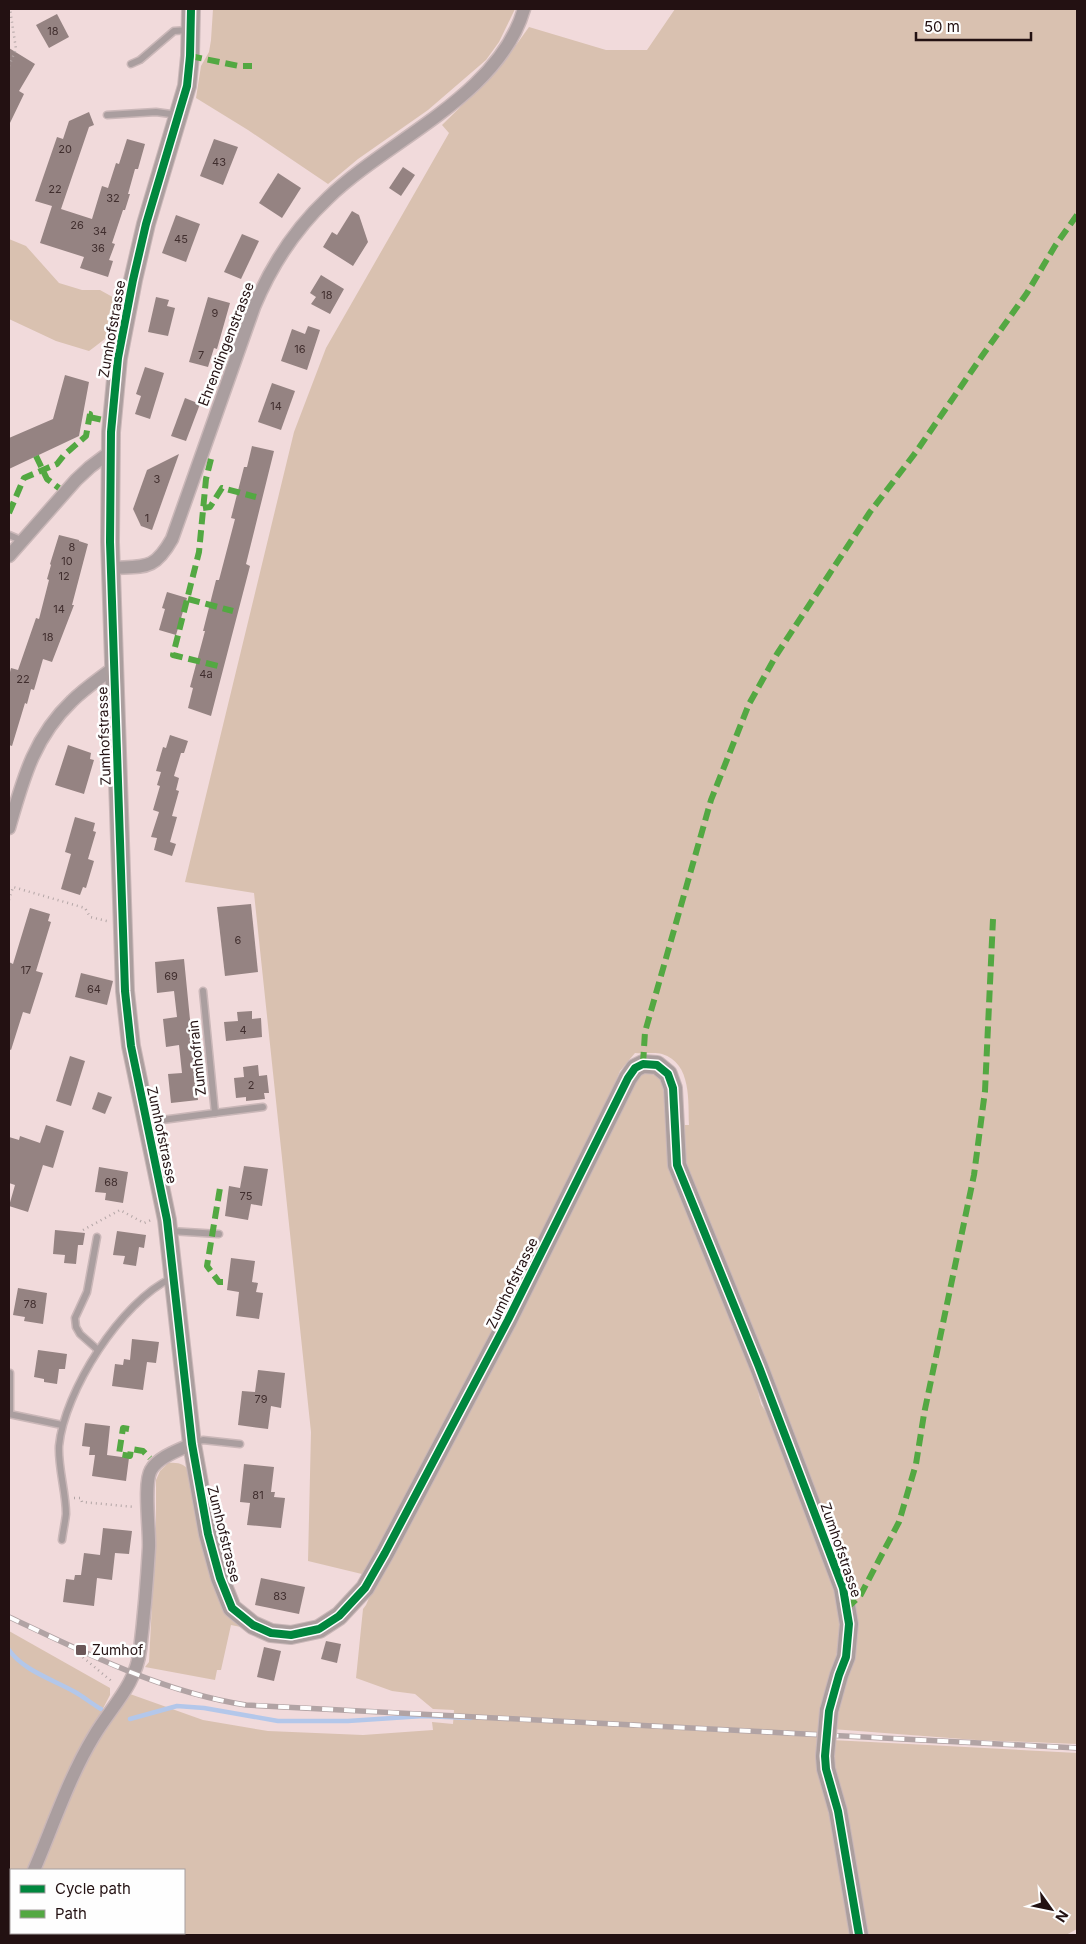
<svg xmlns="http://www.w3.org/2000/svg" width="1086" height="1944" viewBox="0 0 1086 1944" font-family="Inter,sans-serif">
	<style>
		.green { fill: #d9c1b0 }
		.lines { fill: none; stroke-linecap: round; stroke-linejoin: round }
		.stream { stroke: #b3c7ea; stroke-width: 4.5 }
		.building { fill: #958382 }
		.lane-casing { stroke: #cab7b8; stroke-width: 9 }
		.street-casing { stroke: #cab7b8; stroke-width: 15 }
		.secondary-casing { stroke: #cab7b8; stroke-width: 20 }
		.path { stroke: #b2a5a5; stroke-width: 2.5; stroke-dasharray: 1 4; stroke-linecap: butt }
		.lane { stroke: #aa9e9f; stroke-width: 6 }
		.street { stroke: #aa9e9f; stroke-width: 12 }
		.secondary { stroke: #ab9e9e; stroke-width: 18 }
		.rail-casing { stroke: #b1a3a4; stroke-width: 5.5 }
		.rail { stroke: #fefefe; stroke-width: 4; stroke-dasharray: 11; stroke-linecap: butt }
		.secondary-bridge-casing { stroke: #cab7b8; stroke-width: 20; stroke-linecap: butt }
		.secondary-bridge { stroke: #ab9e9e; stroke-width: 18 }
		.quiet { stroke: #53a842; stroke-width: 6; stroke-dasharray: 12 6; stroke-linecap: butt }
		.cycleway-casing { stroke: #fefefe; stroke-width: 11 }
		.cycleway { stroke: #00873e; stroke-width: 8 }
		.poi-dot { fill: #6b5758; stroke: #fefefe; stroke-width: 2 }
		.labels { text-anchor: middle; stroke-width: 5; stroke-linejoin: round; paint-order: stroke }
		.number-label { font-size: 11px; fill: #402e2e }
		.street-label { font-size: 14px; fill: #231112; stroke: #fefefe }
		.poi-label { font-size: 14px; fill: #231112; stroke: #fefefe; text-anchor: start }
	</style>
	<rect width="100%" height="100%" fill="#f1dadb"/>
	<g class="green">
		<path d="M213 9H515L499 42 486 60 428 110 358 159 328 184 248 130 196 98 201 66 209 52 211 40Z"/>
		<path d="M675 9H1077V1744L976 1740 832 1729 850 1621 683 1163 679 1125H689C688 1102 692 1063 662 1054 655 1052 643 1054 635 1053L620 1071 591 1140 366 1575 308 1561 311 1432 254 893 185 882 294 432 326 348 449 133 442 125 498 70 529 27 606 50H647Z"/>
		<path d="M9 239 26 246 59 283 82 290H100L118 300C119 330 112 334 89 351L56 341 9 319Z"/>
		<path d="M641 1069 658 1073 666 1084 671 1163 755 1380 761 1404 777 1430 831 1567 840 1617V1638L832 1676 827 1789 854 1935H11L12 1933H184V1870H36L87 1756 130 1694 203 1720 268 1731 363 1735 433 1730 432 1722 453 1724 454 1710 433 1709 415 1694 392 1691 356 1678 363 1609 366 1605 378 1577Z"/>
		<path d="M168 1463C179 1462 185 1464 191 1473L241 1623V1627L231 1625 221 1670H217L215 1680 145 1667 149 1662 156 1527V1480L160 1471Z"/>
		<path d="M9 1631 110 1688V1695L80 1753 28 1870H11V1912L9 1919Z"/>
		<path d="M832 1740 1077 1753V1929L1066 1935H865L835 1783Z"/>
	</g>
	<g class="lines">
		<g class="stream">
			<path d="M9 1650C24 1671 52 1679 75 1692 84 1697 92 1704 101 1709"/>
			<path d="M130 1719 177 1706 204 1708 278 1721H348L423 1716 471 1718"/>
		</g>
	</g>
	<g class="building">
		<path d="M57 14 69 37 49 48 36 25Z"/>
		<path d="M9 48 35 64 19 91 24 94 9 125Z"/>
		<path d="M89 112 94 125 89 127 61 209 92 219 102 186 108 188 116 163 119 164 127 139 145 144 138 169H135L128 194H130L125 210H123L112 243 115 244 109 260 113 261 108 277 80 268 84 257 40 243 52 206 35 201 57 137 63 139 69 121Z"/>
		<path d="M214 139 238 147 223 185 200 176Z"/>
		<path d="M403 167 415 175 401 196 389 188Z"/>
		<path d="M278 173 301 188 282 218 259 203Z"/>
		<path d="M352 211 359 215 368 242 353 266 323 247 332 232 337 235Z"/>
		<path d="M176 215 200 224 186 262 162 253Z"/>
		<path d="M242 234 259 241 241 279 224 272Z"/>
		<path d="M321 275 344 289 330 314 311 304 316 297 310 293Z"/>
		<path d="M156 297 169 300 167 306 175 308 168 336 148 332Z"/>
		<path d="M208 297 230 303 217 349 214 348 208 367 189 362Z"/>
		<path d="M308 326 320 330 307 370 281 361 292 329 305 334Z"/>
		<path d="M145 367 164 373 150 419 135 414 141 396 136 394Z"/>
		<path d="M65 375 89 382 79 436 9 469V438L53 419Z"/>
		<path d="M272 383 295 391 281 430 258 422Z"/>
		<path d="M185 398 200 404 186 441 171 436Z"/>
		<path d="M252 446 274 451 246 564 250 566 211 716 188 708 193 688 190 687 205 631H203L216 580H219L235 519 231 518 244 467H247Z"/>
		<path d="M179 454 152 530 141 526 133 509 147 470Z"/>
		<path d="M59 535 79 540V541L88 544 72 605H74L52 662 43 659 34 690 31 689 27 704 25 703 12 746 9 745V676L11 668 18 670 36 618 39 619 49 580 47 579 51 565 50 564Z"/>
		<path d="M167 592 187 598 176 635 159 630 165 609 162 608Z"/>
		<path d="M170 735 188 741 184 753H181L174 776 179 778 176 790 179 791 172 816 177 817 170 842 176 844 172 856 154 850 157 838 151 837 159 812 153 810 160 786 157 785 161 772 156 771 163 747 166 748Z"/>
		<path d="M68 745 91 753 90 759 94 760 84 794 55 785Z"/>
		<path d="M75 817 95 823 93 831 96 832 88 859 94 861 86 888 83 887 80 895 61 889 71 854 65 852Z"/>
		<path d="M251 904 258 972 225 976 217 907Z"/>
		<path d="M30 908 50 914 48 921 51 922 36 971 43 973 30 1014 23 1012 11 1050 9 1049V962L13 964Z"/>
		<path d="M184 959 198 1100 171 1103 168 1074 182 1073 179 1045 166 1047 163 1019 177 1017 174 991 157 993 155 962Z"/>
		<path d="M81 973 113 981 107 1005 75 997Z"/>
		<path d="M252 1011V1019L261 1018 262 1037 226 1041 224 1022 238 1021 237 1012Z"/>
		<path d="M70 1056 85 1061 71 1106 56 1101Z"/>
		<path d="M258 1065 259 1076 267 1075 269 1093H264L265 1099 246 1101V1097L236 1098 234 1078 244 1077 243 1067Z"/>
		<path d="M98 1092 112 1097 105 1114 92 1109Z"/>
		<path d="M46 1125 64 1131 53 1168 43 1165 28 1212 9 1206 15 1185 9 1183V1137L19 1140 20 1136 40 1143Z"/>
		<path d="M244 1166 268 1169 262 1206 251 1204 248 1220 225 1216 229 1186 240 1188Z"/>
		<path d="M99 1167 128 1172 123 1203 105 1200 106 1193 95 1192Z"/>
		<path d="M55 1230 85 1233 83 1245H78L76 1264 64 1263 65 1255 53 1254Z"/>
		<path d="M117 1231 146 1235 144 1248 139 1247 136 1266 123 1264 125 1256 113 1255Z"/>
		<path d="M231 1258 255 1261 252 1282 258 1283 256 1292 263 1293 259 1319 236 1316 239 1292 227 1290Z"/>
		<path d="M18 1288 47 1293 43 1324 24 1321 25 1317 13 1315Z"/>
		<path d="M132 1339 159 1342 156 1363 147 1362 143 1390 112 1386 115 1364 123 1365 124 1359 130 1360Z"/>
		<path d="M38 1350 67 1354 65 1369H59L57 1384 44 1382V1379L34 1377Z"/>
		<path d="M258 1370 285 1373 281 1408 271 1406 268 1429 238 1425 242 1391 255 1392Z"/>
		<path d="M85 1423 110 1426 107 1455 129 1458 126 1481 92 1476 95 1455H89L90 1447 82 1446Z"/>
		<path d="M244 1464 274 1467 271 1492H275L274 1497 285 1498 281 1528 247 1525 250 1503 240 1502Z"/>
		<path d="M103 1528 132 1531 129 1554 115 1553 112 1580 97 1578 94 1606 63 1602 66 1579 74 1580 75 1575H81L84 1553 100 1555Z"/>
		<path d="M261 1578 305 1587 299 1614 255 1605Z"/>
		<path d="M326 1641 341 1644 337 1663 321 1659Z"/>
		<path d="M264 1647 281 1651 274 1681 257 1677Z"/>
	</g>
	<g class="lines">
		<g class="lane-casing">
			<g id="lane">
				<path d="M131 64 140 60 174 31 189 30"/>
				<path d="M107 115 156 112 178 115"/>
				<path d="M9 535 23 541"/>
				<path d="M215 1113 263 1107"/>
				<path d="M147 1122 215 1113 203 991"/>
				<path d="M170 1231 219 1234"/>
				<path d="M97 1237 87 1292 75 1318 76 1327 80 1334 98 1350"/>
				<path d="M10 1373V1414"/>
				<path d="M9 1414 62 1425"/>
				<path d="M194 1443 203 1440 240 1444"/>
				<path d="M62 1540C63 1532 65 1523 66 1514 66 1492 58 1468 59 1446 64 1392 121 1301 172 1278"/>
			</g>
		</g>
		<g class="street-casing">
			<g id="street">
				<path d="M9 556 76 480 90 467 110 452"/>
				<path d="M111 568C145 566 154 571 172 539L254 307C271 266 296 228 328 198 389 139 499 96 524 9"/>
				<path d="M9 828C23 779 34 737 72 701 83 690 96 681 108 672L114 670"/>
				<path d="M34 1870C53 1826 69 1777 94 1736 111 1707 136 1685 140 1650 144 1617 147 1582 149 1548 150 1531 143 1483 151 1470 158 1457 179 1450 192 1444"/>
				<path d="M9 1934 11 1926"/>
			</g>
		</g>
		<g class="secondary-casing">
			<g id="secondary">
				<path d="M191 9 190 56 187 86 146 224 133 280 118 358 111 432 110 542 125 991 131 1046 167 1220 192 1444 208 1534 220 1578 232 1608 253 1625 271 1633 291 1635 319 1629 339 1616 365 1588 385 1553 508 1320 628 1078 635 1068 643 1064 657 1065 668 1074 673 1088 677 1165 759 1367 843 1588 849 1624 846 1657 839 1675 829 1711"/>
				<path d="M825 1756 826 1769 838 1811 859 1935"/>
			</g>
		</g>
		<g class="path">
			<path d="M9 66 16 49 10 9"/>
			<path d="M9 900 13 887 85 908 90 917 107 921"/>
			<path d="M83 1230 120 1210 144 1223 151 1220"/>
			<path d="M74 1498H81L82 1502 135 1507"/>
			<path d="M79 1654 110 1680 112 1684"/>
		</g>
		<use href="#lane" class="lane"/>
		<use href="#street" class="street"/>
		<use href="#secondary" class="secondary"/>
		<g class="rail-casing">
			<path id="rail" d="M9 1617C85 1653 162 1692 246 1705L1077 1748"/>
		</g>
		<use href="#rail" class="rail"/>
		<g class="secondary-bridge-casing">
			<path id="secondary-bridge" d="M825 1756 829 1711"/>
		</g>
		<use href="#secondary-bridge" class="secondary-bridge"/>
		<g class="quiet">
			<path d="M190 56 239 66H252"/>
			<path d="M89 417 103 420"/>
			<path d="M36 456 47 479 59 488"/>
			<path d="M211 459 206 479 199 552 173 655 218 666"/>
			<path d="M203 508 210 507 222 488 256 497"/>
			<path d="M9 513 24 478 57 464 64 455 86 436 90 414 83 413"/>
			<path d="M188 599 233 611"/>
			<path d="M643 1064 645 1032 711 800 749 704 777 654 870 512 916 452 982 356 1027 293 1055 246 1077 215"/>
			<path d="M223 1282H219L207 1266 220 1188H224"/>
			<path d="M129 1429 123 1428 119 1454 130 1456 131 1449 143 1451 150 1458"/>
			<path d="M847 1608 860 1596 899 1522 916 1464 924 1414 974 1175 985 1091 993 919"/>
		</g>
		<g class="cycleway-casing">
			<path id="cycleway" d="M191 9 190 56 187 86 146 224 133 280 118 358 111 432 110 542 125 991 131 1046 167 1220 192 1444 208 1534 220 1578 232 1608 253 1625 271 1633 291 1635 319 1629 339 1616 365 1588 385 1553 508 1320 628 1078 635 1068 643 1064 657 1065 668 1074 673 1088 677 1165 759 1367 843 1588 849 1624 846 1657 839 1675 829 1711 825 1756 826 1769 838 1811 859 1935"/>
		</g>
		<use href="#cycleway" class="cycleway"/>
	</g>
	<rect class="poi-dot" x="75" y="1644" width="12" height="12" rx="2.5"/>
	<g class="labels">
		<g class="number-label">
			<text x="53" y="35">18</text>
			<text x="65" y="153">20</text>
			<text x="219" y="166">43</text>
			<text x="55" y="193">22</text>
			<text x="113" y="202">32</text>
			<text x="77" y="229">26</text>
			<text x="100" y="235">34</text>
			<text x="181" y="243">45</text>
			<text x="98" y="252">36</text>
			<text x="327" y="299">18</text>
			<text x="215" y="317">9</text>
			<text x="300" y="353">16</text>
			<text x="201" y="359">7</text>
			<text x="276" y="410">14</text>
			<text x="157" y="483">3</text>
			<text x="147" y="522">1</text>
			<text x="72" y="551">8</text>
			<text x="67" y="565">10</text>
			<text x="64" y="580">12</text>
			<text x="59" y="613">14</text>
			<text x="48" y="641">18</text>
			<text x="206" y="678">4a</text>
			<text x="23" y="683">22</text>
			<text x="238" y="944">6</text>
			<text x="26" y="974">17</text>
			<text x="171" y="980">69</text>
			<text x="94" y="993">64</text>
			<text x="243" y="1034">4</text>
			<text x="251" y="1089">2</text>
			<text x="111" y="1186">68</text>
			<text x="246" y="1200">75</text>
			<text x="30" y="1308">78</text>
			<text x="261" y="1403">79</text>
			<text x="258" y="1499">81</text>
			<text x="280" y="1600">83</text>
		</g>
		<g class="street-label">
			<text transform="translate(112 329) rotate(-80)" y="5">Zumhofstrasse</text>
			<text transform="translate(226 344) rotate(-69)" y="5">Ehrendingenstrasse</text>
			<text transform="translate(104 736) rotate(-92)" y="5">Zumhofstrasse</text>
			<text transform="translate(197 1058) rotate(-96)" y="5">Zumhofrain</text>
			<text transform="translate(162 1135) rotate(78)" y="5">Zumhofstrasse</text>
			<text transform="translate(512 1283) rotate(-64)" y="5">Zumhofstrasse</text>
			<text transform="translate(224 1534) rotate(76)" y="5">Zumhofstrasse</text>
			<text transform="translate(841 1550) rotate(71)" y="5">Zumhofstrasse</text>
		</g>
		<g class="poi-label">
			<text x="92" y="1655">Zumhof</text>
		</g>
	</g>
	<rect width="1086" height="1944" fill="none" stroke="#231112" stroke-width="20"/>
	<rect x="10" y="1869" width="175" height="65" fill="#fefefe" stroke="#a69fa0"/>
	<rect x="20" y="1885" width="25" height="8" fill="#00873e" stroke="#a69fa0"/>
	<text x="55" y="1894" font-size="15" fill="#231112">Cycle path</text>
	<rect x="20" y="1910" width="25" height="8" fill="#53a842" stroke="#a69fa0"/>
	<text x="55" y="1919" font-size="15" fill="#231112">Path</text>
	<g transform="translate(1051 1909) rotate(123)" stroke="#fefefe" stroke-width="4" paint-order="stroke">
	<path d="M0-4L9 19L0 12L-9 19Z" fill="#231112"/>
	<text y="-8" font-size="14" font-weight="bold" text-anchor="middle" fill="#231112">N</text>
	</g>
	<path d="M916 32v8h115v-8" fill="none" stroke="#231112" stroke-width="2.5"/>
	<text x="924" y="32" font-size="15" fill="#231112" stroke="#fefefe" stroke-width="4" paint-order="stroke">50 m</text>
</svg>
